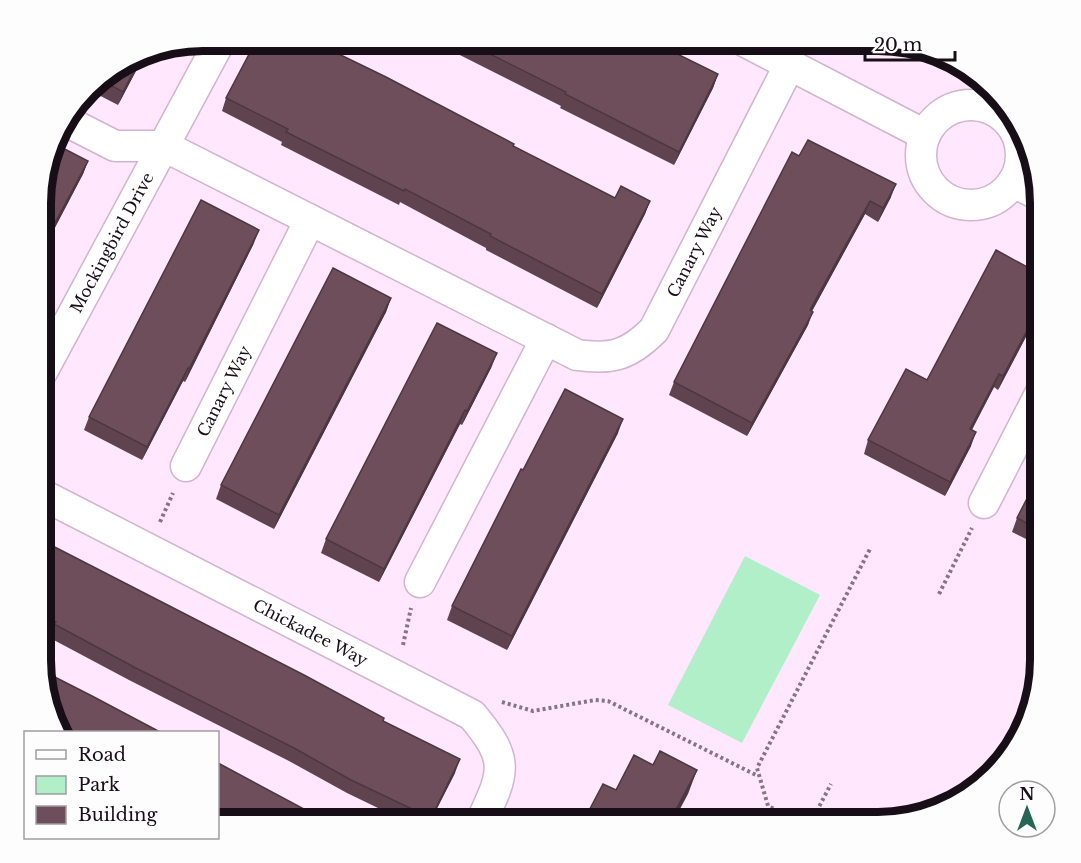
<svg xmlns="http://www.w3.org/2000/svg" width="1081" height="863" viewBox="0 0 1081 863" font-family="'Libre Baskerville',serif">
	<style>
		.green { fill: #b1efc9 }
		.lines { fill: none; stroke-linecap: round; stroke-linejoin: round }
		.minor-casing { stroke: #d1b4ce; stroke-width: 33 }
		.path { stroke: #867685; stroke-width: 4; stroke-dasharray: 3 3; stroke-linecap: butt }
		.minor { stroke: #fff; stroke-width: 30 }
		.wall { fill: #5f434e }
		.shaded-wall { fill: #4d3740 }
		.building { fill: #6e4e5b; stroke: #4d3740; stroke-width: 1.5 }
		.labels { text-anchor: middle; stroke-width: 6; stroke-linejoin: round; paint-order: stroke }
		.street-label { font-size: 16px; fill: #180e17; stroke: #fdfdfd }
		.rim { fill: none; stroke: #180e17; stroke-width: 8 }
	</style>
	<rect width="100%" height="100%" fill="#ffe7fd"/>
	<path class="green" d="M745 556 820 595 742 743 668 705Z"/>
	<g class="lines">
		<g class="minor-casing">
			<g id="minor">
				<path d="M744 41 925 135"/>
				<circle cx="971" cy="155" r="50"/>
				<path id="s1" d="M64 120 115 146H164L577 355C612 360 629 355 654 330L790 64"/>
				<path d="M1013 182 1039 195"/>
				<path id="s2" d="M42 372 220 41"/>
				<path id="s3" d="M186 466 310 220"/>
				<path id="s4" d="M41 494 472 715C510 760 505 771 481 822"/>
				<path d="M984 503 1040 394"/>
				<path d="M420 582 546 339"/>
			</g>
		</g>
		<g class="path">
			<path d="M160 522 173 493"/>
			<path d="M939 594 972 528"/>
			<path d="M403 645 411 608"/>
			<path d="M502 702 533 711 595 700 608 701 758 776"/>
			<path d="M800 822 768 806 757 768 870 549"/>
			<path d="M811 822 831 784"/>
		</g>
		<use href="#minor" class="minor"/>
	</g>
	<g class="wall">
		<path d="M432 41H651L718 74 713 88 674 165 560 108 561 106Z"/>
		<path d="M865 41H888L893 42 888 52Z"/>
		<path d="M146 52 118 105 89 90 96 81Z"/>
		<path d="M226 98 513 147 615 198 650 201 645 214 597 308 486 250V248L400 202 399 205 281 145 282 142 222 111Z"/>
		<path d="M799 156 891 197 878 222 865 214 812 311 808 325 747 436 669 395 674 382Z"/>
		<path d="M88 161 83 174 51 235 42 230V182Z"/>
		<path d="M254 243 185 382 183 381 142 460 84 430 89 417Z"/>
		<path d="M1040 274V310L998 390 994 387 972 430 971 446 945 496 864 454 868 440 927 380Z"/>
		<path d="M391 298 386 312 274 529 216 499 221 485Z"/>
		<path d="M492 366 462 425 460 424 379 582 321 553 326 539Z"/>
		<path d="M618 433 507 650 447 620 452 606 523 470Z"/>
		<path d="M1040 473V546L1012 532 1017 518Z"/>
		<path d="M41 540 383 721 455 773 430 822H407L347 793 289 761 129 680 50 638 51 635 41 630Z"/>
	</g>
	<g class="shaded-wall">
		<path d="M146 52 118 105 123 92 143 53Z"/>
		<path d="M718 74 713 88 674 165 679 152Z"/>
		<path d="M88 161 83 174 51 235 56 221Z"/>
		<path d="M896 184 891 197 878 222 883 208Z"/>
		<path d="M650 201 645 214 597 308 602 294Z"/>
		<path d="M870 201 865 214 805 324 810 310Z"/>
		<path d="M259 230 254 243 185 382 189 369Z"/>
		<path d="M391 298 386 312 274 529 279 515Z"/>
		<path d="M1040 306V310L998 390 1003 376Z"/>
		<path d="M813 312 808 325 747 436 752 423Z"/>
		<path d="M497 353 492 366 462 425 467 411Z"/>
		<path d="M188 368 183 381 142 460 147 447Z"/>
		<path d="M999 374 994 387 965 442 970 429Z"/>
		<path d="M465 410 460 424 379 582 384 569Z"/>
		<path d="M623 419 618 433 507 650 512 636Z"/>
		<path d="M976 432 971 446 945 496 950 482Z"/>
		<path d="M460 759 455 773 430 822H429Z"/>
		<path d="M697 770 688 794 673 822 671 819Z"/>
	</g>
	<g class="building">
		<path d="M256 41H312L386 77 514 144 513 146 615 198 621 186 650 201 602 294 490 236 491 234 405 189 404 191 286 132 288 129 226 98Z"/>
		<path d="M464 41H651L718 74 679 152 565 94 566 92Z"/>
		<path d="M143 53 123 92 99 79Z"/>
		<path d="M808 140 896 184 883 208 870 201 810 310 813 312 752 423 674 382 792 152 799 156Z"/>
		<path d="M55 144 88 161 56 221 42 214V182Z"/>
		<path d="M201 200 259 230 189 369 188 368 147 447 89 417Z"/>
		<path d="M996 250 1040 274V306L1003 376 999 374 970 429 976 432 950 482 868 440 906 369 927 380Z"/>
		<path d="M333 268 391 298 279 515 221 485Z"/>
		<path d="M437 323 497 353 467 411 465 410 384 569 326 539Z"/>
		<path d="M565 389 623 419 512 636 452 606 521 469 523 470Z"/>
		<path d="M1040 473V530L1017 518Z"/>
		<path d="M41 540 304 675 384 718 383 721 460 759 431 818 351 780 294 748 134 667 54 624 56 622 41 615Z"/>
		<path d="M41 670 92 696 160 732H58Z"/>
		<path d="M660 751 697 770 671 819 678 822H583L603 784 616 790 634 755 653 765Z"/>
		<path d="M218 763 328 822H218Z"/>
	</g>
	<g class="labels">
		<g class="street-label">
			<text dy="6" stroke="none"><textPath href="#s2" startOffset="147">Mockingbird Drive</textPath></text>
			<text dy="6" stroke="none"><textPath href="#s1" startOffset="742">Canary Way</textPath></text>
			<text dy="6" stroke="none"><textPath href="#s3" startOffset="84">Canary Way</textPath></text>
			<text dy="6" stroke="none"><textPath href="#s4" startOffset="303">Chickadee Way</textPath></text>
		</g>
	</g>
	<path d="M0 0H1081V863H0ZM203 51H878A152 152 0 0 1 1030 203V660A152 152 0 0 1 878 812H203A152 152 0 0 1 51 660V203A152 152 0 0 1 203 51Z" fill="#fdfdfd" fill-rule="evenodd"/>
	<path class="rim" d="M203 51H878A152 152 0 0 1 1030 203V660A152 152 0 0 1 878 812H203A152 152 0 0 1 51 660V203A152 152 0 0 1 203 51Z"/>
	<rect x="24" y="731" width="195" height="108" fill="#fdfdfd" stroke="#a19da1" stroke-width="1.5"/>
	<rect x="36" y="750" width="30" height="9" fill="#ffffff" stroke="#a19da1" stroke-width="1.5"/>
	<text x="78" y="761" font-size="18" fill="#180e17">Road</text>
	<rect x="36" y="776" width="30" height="18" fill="#b1efc9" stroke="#a19da1" stroke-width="1.5"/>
	<text x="78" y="791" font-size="18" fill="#180e17">Park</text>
	<rect x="36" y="806" width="30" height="18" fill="#6e4e5b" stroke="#a19da1" stroke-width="1.5"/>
	<text x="78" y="821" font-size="18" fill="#180e17">Building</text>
	<g transform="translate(1027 809)"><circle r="28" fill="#fdfdfd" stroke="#a19da1" stroke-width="1.5"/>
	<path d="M0-4.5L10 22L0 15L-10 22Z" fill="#276654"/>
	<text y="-9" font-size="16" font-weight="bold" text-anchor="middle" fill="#180e17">N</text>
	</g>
	<path d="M865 51v9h90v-9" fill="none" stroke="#180e17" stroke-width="3"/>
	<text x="874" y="51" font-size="18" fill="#180e17" stroke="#fdfdfd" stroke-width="4.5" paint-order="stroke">20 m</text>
</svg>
